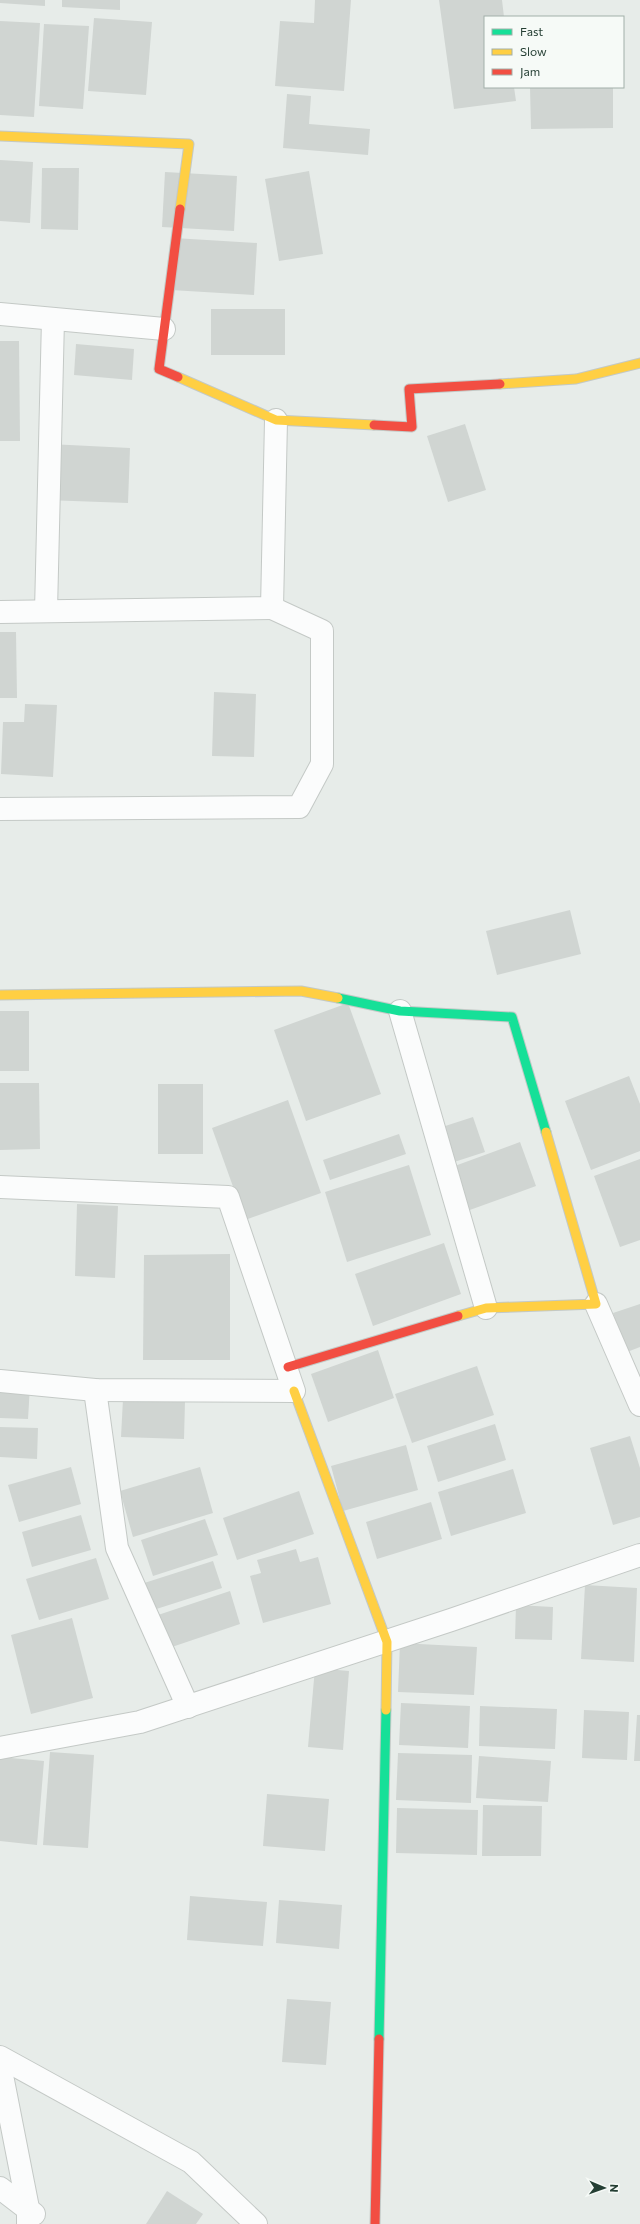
<svg xmlns="http://www.w3.org/2000/svg" width="640" height="2224" viewBox="0 0 640 2224" font-family="Commissioner,sans-serif">
	<style>
		.building { fill: #d0d5d2 }
		.lines { fill: none; stroke-linecap: round; stroke-linejoin: round }
		.street-casing { stroke: #c4c9c6; stroke-width: 24 }
		.fast-casing { stroke: #c3c9c6; stroke-width: 11 }
		.slow-casing { stroke: #c3c9c6; stroke-width: 11 }
		.jam-casing { stroke: #c3c9c6; stroke-width: 11 }
		.street { stroke: #fbfcfc; stroke-width: 22 }
		.fast { stroke: #16e098; stroke-width: 9 }
		.slow { stroke: #ffcf43; stroke-width: 9 }
		.jam { stroke: #f24e42; stroke-width: 9 }
	</style>
	<rect width="100%" height="100%" fill="#e7ece9"/>
	<g class="building">
		<path d="M0 0H45V6L0 3Z"/>
		<path d="M62 0H120V10L62 7Z"/>
		<path d="M315 0H351L344 91 275 86 280 21 314 23Z"/>
		<path d="M439 0H502L504 17H485V87H514L516 101 454 109Z"/>
		<path d="M94 18 152 22 146 95 88 91Z"/>
		<path d="M0 21 40 23 34 117 0 115Z"/>
		<path d="M44 24 89 26 83 109 39 106Z"/>
		<path d="M530 87H613V128L531 129Z"/>
		<path d="M287 94 311 96 309 124 370 129 368 155 283 148Z"/>
		<path d="M0 160 33 162 30 223 0 221Z"/>
		<path d="M42 168H79L78 230 41 229Z"/>
		<path d="M309 171 323 254 279 261 265 179Z"/>
		<path d="M165 172 237 176 234 231 162 227Z"/>
		<path d="M174 238 257 243 254 295 171 290Z"/>
		<rect x="211" y="309" width="74" height="46"/>
		<path d="M0 341H19L20 441H0Z"/>
		<path d="M76 344 134 349 132 380 74 375Z"/>
		<path d="M465 424 486 490 448 502 427 436Z"/>
		<path d="M49 444 130 448 128 503 46 500Z"/>
		<path d="M0 632H16L17 698H0Z"/>
		<path d="M214 692 256 694 254 757 212 756Z"/>
		<path d="M25 704 57 705 53 777 1 774 3 722H24Z"/>
		<path d="M570 910 581 954 497 975 486 931Z"/>
		<path d="M348 1003 381 1094 306 1121 274 1030Z"/>
		<rect x="0" y="1011" width="29" height="60"/>
		<path d="M629 1076 640 1104V1151L591 1170 565 1101Z"/>
		<path d="M0 1083H39L40 1149 0 1150Z"/>
		<rect x="158" y="1084" width="45" height="70"/>
		<path d="M288 1100 321 1193 245 1220 212 1128Z"/>
		<path d="M473 1117 485 1152 448 1164 436 1129Z"/>
		<path d="M399 1134 406 1154 330 1180 323 1160Z"/>
		<path d="M520 1142 536 1186 467 1211 452 1167Z"/>
		<path d="M640 1159V1240L620 1247 594 1176Z"/>
		<path d="M409 1165 431 1235 347 1262 325 1192Z"/>
		<path d="M77 1204 118 1206 115 1278 75 1276Z"/>
		<path d="M444 1243 461 1294 373 1326 355 1274Z"/>
		<path d="M230 1254V1360H143L144 1255Z"/>
		<path d="M640 1304V1347L627 1352 613 1313Z"/>
		<path d="M378 1350 394 1398 328 1422 311 1374Z"/>
		<path d="M477 1366 494 1415 412 1443 395 1394Z"/>
		<path d="M0 1386H30L28 1419 0 1418Z"/>
		<path d="M123 1399 185 1401 184 1439 121 1437Z"/>
		<path d="M495 1424 506 1460 438 1482 427 1446Z"/>
		<path d="M0 1427 38 1428 37 1459 0 1457Z"/>
		<path d="M630 1436 640 1468V1517L613 1525 590 1448Z"/>
		<path d="M406 1445 418 1490 343 1511 331 1466Z"/>
		<path d="M71 1467 81 1504 19 1522 8 1485Z"/>
		<path d="M200 1467 213 1513 133 1537 120 1491Z"/>
		<path d="M513 1469 526 1513 451 1536 438 1492Z"/>
		<path d="M299 1491 314 1534 237 1560 223 1518Z"/>
		<path d="M431 1502 442 1539 377 1559 366 1522Z"/>
		<path d="M81 1515 91 1550 32 1567 22 1532Z"/>
		<path d="M205 1519 218 1555 153 1576 141 1540Z"/>
		<path d="M296 1549 300 1562 318 1557 331 1604 263 1623 250 1576 261 1573 257 1560Z"/>
		<path d="M96 1558 109 1599 39 1620 26 1579Z"/>
		<path d="M213 1561 222 1588 147 1612 138 1585Z"/>
		<path d="M585 1585 637 1588 634 1662 581 1659Z"/>
		<path d="M230 1591 240 1624 166 1649 155 1616Z"/>
		<path d="M516 1605 553 1607 552 1640 515 1639Z"/>
		<path d="M72 1618 93 1698 31 1714 11 1635Z"/>
		<path d="M400 1643 477 1647 474 1695 398 1692Z"/>
		<path d="M315 1668 349 1671 343 1750 308 1747Z"/>
		<path d="M401 1703 470 1706 468 1748 399 1745Z"/>
		<path d="M480 1706 557 1709 555 1749 479 1746Z"/>
		<path d="M584 1710 629 1712 627 1760 582 1758Z"/>
		<path d="M637 1715H640V1761H634Z"/>
		<path d="M50 1752 94 1755 88 1848 43 1845Z"/>
		<path d="M398 1753 472 1755 471 1803 396 1800Z"/>
		<path d="M479 1756 551 1761 548 1802 476 1798Z"/>
		<path d="M0 1757 44 1761 37 1845 0 1841Z"/>
		<path d="M267 1794 329 1799 325 1851 263 1846Z"/>
		<path d="M483 1805 542 1806 541 1856H482Z"/>
		<path d="M397 1808 478 1810 477 1855 396 1853Z"/>
		<path d="M190 1896 267 1902 263 1946 187 1940Z"/>
		<path d="M279 1900 342 1905 339 1949 276 1943Z"/>
		<path d="M287 1999 331 2002 326 2065 282 2062Z"/>
		<path d="M167 2191 203 2214 196 2224H146Z"/>
	</g>
	<g class="lines">
		<g class="street-casing">
			<g id="street">
				<path d="M0 314 164 329"/>
				<path d="M46 611 53 319"/>
				<path d="M0 612 272 608 276 420"/>
				<path d="M0 809 299 807 322 764V631L272 608"/>
				<path d="M400 1011 486 1308"/>
				<path d="M0 1187 228 1197 294 1391 95 1390 0 1381"/>
				<path d="M596 1304 640 1405"/>
				<path d="M95 1390 117 1548 188 1707"/>
				<path d="M0 1748 140 1722 451 1620 640 1555"/>
				<path d="M0 2057 191 2162 256 2224"/>
				<path d="M0 2065 28 2208V2224"/>
				<path d="M0 2188 34 2214"/>
			</g>
		</g>
		<g class="fast-casing">
			<g id="fast">
				<path d="M338 998 400 1011 512 1017 546 1132"/>
				<path d="M379 2039 386 1710"/>
			</g>
		</g>
		<g class="slow-casing">
			<g id="slow">
				<path d="M0 136 189 144 180 209"/>
				<path d="M178 377 276 420 374 425"/>
				<path d="M500 384 576 379 640 363"/>
				<path d="M0 995 301 991 338 998"/>
				<path d="M458 1316 486 1308 596 1304 546 1132"/>
				<path d="M294 1391 387 1642 386 1710"/>
			</g>
		</g>
		<g class="jam-casing">
			<g id="jam">
				<path d="M178 377 159 369 180 209"/>
				<path d="M374 425 412 427 409 389 500 384"/>
				<path d="M288 1367 458 1316"/>
				<path d="M375 2224 379 2039"/>
			</g>
		</g>
		<use href="#street" class="street"/>
		<use href="#fast" class="fast"/>
		<use href="#slow" class="slow"/>
		<use href="#jam" class="jam"/>
	</g>
	<rect x="484" y="16" width="140" height="72" fill="#f6faf7" stroke="#a2afa9"/>
	<rect x="492" y="29" width="20" height="6" fill="#16e098" stroke="#a2afa9"/>
	<text x="520" y="36" font-size="12" fill="#253f34">Fast</text>
	<rect x="492" y="49" width="20" height="6" fill="#ffcf43" stroke="#a2afa9"/>
	<text x="520" y="56" font-size="12" fill="#253f34">Slow</text>
	<rect x="492" y="69" width="20" height="6" fill="#f24e42" stroke="#a2afa9"/>
	<text x="520" y="76" font-size="12" fill="#253f34">Jam</text>
	<g transform="translate(604 2188) rotate(92)" stroke="#f6faf7" stroke-width="3" paint-order="stroke">
	<path d="M0-3L7 15L0 10L-7 15Z" fill="#253f34"/>
	<text y="-6" font-size="11" font-weight="bold" text-anchor="middle" fill="#253f34">N</text>
	</g>
</svg>
